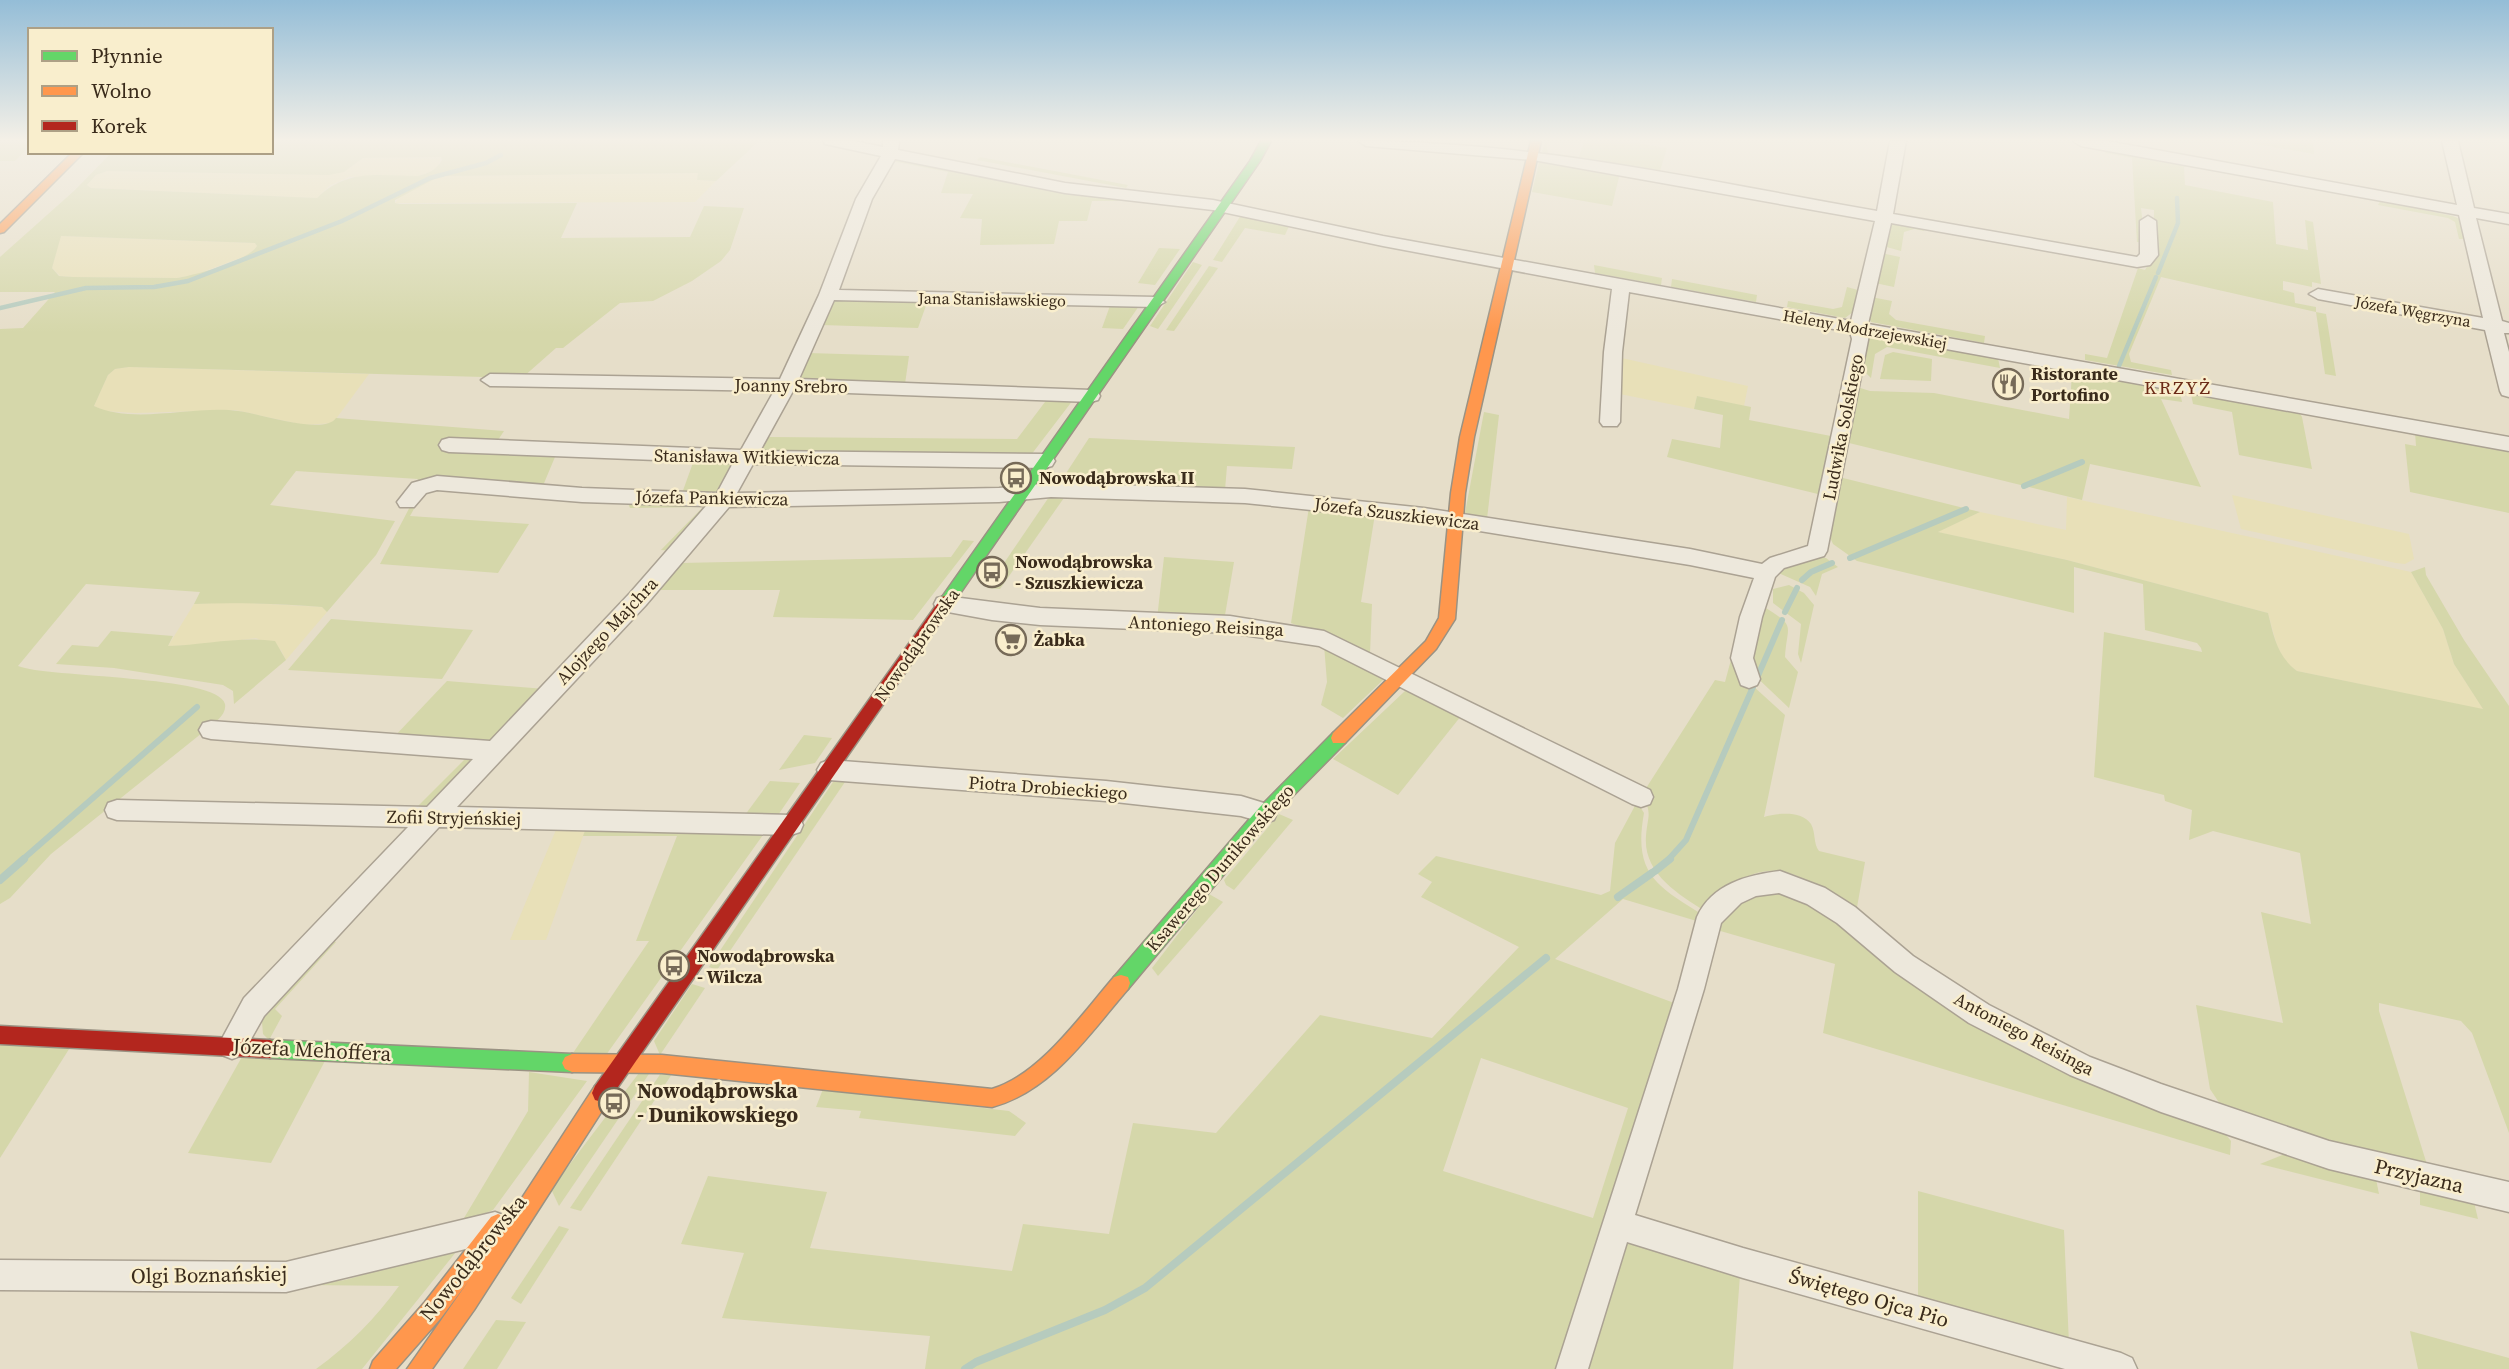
<svg xmlns="http://www.w3.org/2000/svg" width="2509" height="1369" viewBox="0 0 2509 1369" font-family="'Source Serif 4',serif">
	<style>
		.farmland { fill: #e8e0b8 }
		.green { fill: #d5d7aa; fill-rule: evenodd }
		.lines { fill: none; stroke-linecap: round; stroke-linejoin: round }
		.stream-far2 { stroke: #b6cbbe; stroke-width: 4.5 }
		.stream-far1 { stroke: #b6cbbe; stroke-width: 6 }
		.stream { stroke: #b6cbbe; stroke-width: 8 }
		.street-casing { stroke: #aba293; stroke-width: 3 }
		.fast-casing { stroke: #9a9283; stroke-width: 3 }
		.slow-casing { stroke: #9a9283; stroke-width: 3 }
		.jam-casing { stroke: #9a9283; stroke-width: 3 }
		.street { fill: #ede8dc; fill-rule: evenodd }
		.fast { fill: #63d668; fill-rule: evenodd }
		.slow { fill: #ff974d; fill-rule: evenodd }
		.jam { fill: #b3261e; fill-rule: evenodd }
		.labels { text-anchor: middle; stroke-width: 5; stroke-linejoin: round; paint-order: stroke }
		.far-street-label { font-size: 16px; fill: #3a2b1b; stroke: #f9eecd }
		.poi-label { font-size: 18px; font-weight: bold; fill: #3a2b1b; stroke: #f9eecd; text-anchor: start }
		.street-label { font-size: 18px; fill: #3a2b1b; stroke: #f9eecd }
		.neighbourhood-label { font-size: 19px; letter-spacing: 2px; fill: #6b2a16; stroke: #f9eecd }
		.near-street-label { font-size: 21px; fill: #3a2b1b; stroke: #f9eecd }
		.near-poi-label { font-size: 21px; font-weight: bold; fill: #3a2b1b; stroke: #f9eecd; text-anchor: start }
	</style>
	<rect width="100%" height="100%" fill="#e6dec9"/>
	<g class="farmland">
		<path d="M441 157 438 167 428 173 418 176 349 177 329 186 317 198 91 188 87 185 96 175 107 171 329 175 350 168 363 158Z"/>
		<path d="M699 173 697 180 716 181 695 202 395 203 401 194 440 176Z"/>
		<path d="M60 236 255 243 258 247 246 256 194 275 177 278 72 277 60 276 52 268Z"/>
		<path d="M1617 357 1748 386 1744 406 1697 396 1694 409 1615 393Z"/>
		<path d="M129 367 369 374 333 423 304 425 235 410 135 413 105 411 94 406 108 375 115 369Z"/>
		<path d="M2232 495 2409 534 2414 559 2405 564 2396 563 2241 529Z"/>
		<path d="M2067 497 2411 572 2443 629 2454 664 2484 710 2297 671 2286 663 2277 646 2268 613 2067 560 1937 532 1980 512 2066 530Z"/>
		<path d="M233 602 322 607 327 612 286 660 281 650 256 638 202 645 168 646 194 604Z"/>
		<path d="M558 825H587L546 940H510Z"/>
	</g>
	<g class="green">
		<path d="M20 141H30V146L15 161H0V142Z"/>
		<path d="M271 141H759L716 181 697 180 698 173 440 176 395 200V203L400 204 577 203 561 238 690 237 704 206 744 208 730 250 721 261 692 281 653 301 620 303 563 348H556L522 378 129 367 115 369 108 375 94 406C134 425 195 405 238 411 259 413 324 436 336 418L504 431 494 446 443 449 555 457 542 488 412 489 418 479 296 471 270 505 395 521 376 555 327 612 322 607C279 604 237 602 194 604L200 592 86 584 18 666C47 678 219 675 225 704 227 715 214 723 207 729L51 854 10 898 0 904V329L23 328 55 292H0V257L75 190 112 152 257 154 271 152ZM441 157 442 160C436 170 429 173 418 176 378 176 348 168 317 198L91 188 87 185 96 175 107 171 329 175 344 172 363 158ZM61 236 255 243 257 246C248 261 195 275 177 278L72 277 59 276 52 268Z"/>
		<path d="M1546 141 1548 153 1579 157 1584 141H1622L1667 148 1660 171 1691 177 1688 179 1547 154 1542 152Z"/>
		<path d="M2240 141H2313L2314 154Z"/>
		<path d="M2106 151 2197 167H2184L2185 185 2273 202 2276 244 2308 250 2305 220 2313 222 2321 284 2312 282V287L2283 281V290L2294 293 2295 303 2316 307V312L2326 314 2336 376 2325 374 2316 312 2161 277 2129 354 2131 362 2171 370 2172 375 2085 360V354L2107 358 2138 268 2145 270 2153 256 2154 210 2141 208 2145 243 2137 242 2132 158 2105 153Z"/>
		<path d="M980 157 1128 185 1126 188 977 160Z"/>
		<path d="M896 158 1137 201H1092L1087 221H1059L1054 244 980 245 982 219 960 218 973 194 941 193 948 172 891 161Z"/>
		<path d="M1544 161 1620 173 1612 206 1532 192 1539 163Z"/>
		<path d="M2380 201 2453 216 2462 220 2467 239H2459L2455 222 2448 218 2378 205Z"/>
		<path d="M1241 215 1289 226 1285 235 1245 228 1222 262 1213 260Z"/>
		<path d="M1894 223 1924 229V231L1914 229 1904 232 1901 251 1883 246 1890 225Z"/>
		<path d="M1159 248 1180 249 1155 285 1138 283Z"/>
		<path d="M1881 253 1900 257 1894 287 1875 283Z"/>
		<path d="M1193 262 1202 265 1158 329 1150 326Z"/>
		<path d="M1594 265 1662 278 1661 285 1595 273Z"/>
		<path d="M1209 266 1218 268 1174 331 1166 330Z"/>
		<path d="M1672 279 1757 295 1756 302 1671 287Z"/>
		<path d="M1847 287 1858 290 1853 312 1845 318 1787 307 1788 301 1833 309 1842 307Z"/>
		<path d="M1871 297 1892 301 1889 314 1896 320 1985 336 1984 343 1871 322 1868 314Z"/>
		<path d="M837 298 928 300 918 328 821 325 832 301Z"/>
		<path d="M1111 303 1139 306 1123 329 1102 328Z"/>
		<path d="M1874 335 1998 358 2000 368 1887 347 1875 354 1871 378 1862 369 1868 338Z"/>
		<path d="M1893 352 1932 359 1931 381 1880 379 1885 355Z"/>
		<path d="M808 353 909 356 905 384 800 380 797 377Z"/>
		<path d="M2077 371 2180 392 2182 402 2161 399 2201 487 2090 464 2082 500 1845 442 1857 387 1870 391 1934 393 2069 419 2072 373Z"/>
		<path d="M2195 393 2299 412 2302 417 2312 469 2239 455 2232 412 2193 404 2191 394Z"/>
		<path d="M1697 396 1751 407 1749 420 1836 437 1826 496 1667 457 1672 439 1720 448 1723 415 1694 409Z"/>
		<path d="M1048 398 1073 400 1031 455 760 452 768 437 1017 439Z"/>
		<path d="M1484 412 1499 415 1487 519 1465 513Z"/>
		<path d="M2415 432 2505 450 2509 453V513L2410 492 2405 444 2416 446Z"/>
		<path d="M1089 438 1295 447 1292 469 1227 466 1225 490 1059 484Z"/>
		<path d="M694 460 736 464 719 493 681 496Z"/>
		<path d="M1839 477 1980 512 1938 532 2067 560 2268 613C2274 637 2277 656 2297 671L2483 709 2454 664 2443 629 2411 572 2425 567 2426 575 2464 640 2509 706V1133L2472 1033 2461 1021 2379 1003V1011L2429 1171 2232 1113 2220 1104 2210 1089 2196 1005 2283 1023 2261 912 2311 924 2300 853 2213 831 2189 840 2192 810 2165 801 2164 795 2094 777 2104 632 2202 652 2201 648 2197 643 2145 630 2143 584 2074 567V613L1857 561 1833 544 1829 535Z"/>
		<path d="M425 487 709 505 673 551 661 550 703 507 630 508 627 501 425 489 410 516 529 524 498 573 380 564 414 499Z"/>
		<path d="M1051 494 1066 495 1000 589 987 588Z"/>
		<path d="M1309 507 1375 514 1361 602 1372 604 1370 654 1291 623Z"/>
		<path d="M963 540 974 541 913 620 773 617 780 590H655L680 563 951 557Z"/>
		<path d="M1815 556 1826 558 1838 567 1822 574 1816 596 1810 587 1774 571Z"/>
		<path d="M1164 557 1234 562 1224 621 1157 619Z"/>
		<path d="M1754 574 1757 580 1742 676 1785 715 1764 817C1777 813 1802 810 1811 824 1816 833 1813 843 1819 851L1865 862 1856 913C1820 889 1783 852 1738 882 1726 889 1716 901 1705 911 1678 894 1643 873 1646 836 1648 813 1652 817 1643 793L1715 680 1725 682Z"/>
		<path d="M1789 585 1804 593 1814 605 1801 663 1798 654 1801 624 1773 603V589Z"/>
		<path d="M1764 607C1797 627 1787 624 1785 657L1798 672 1789 708 1749 670Z"/>
		<path d="M331 619 473 630 442 679 288 670Z"/>
		<path d="M111 631 173 636 168 646C204 645 240 636 275 641L286 660 234 704 233 691 223 685 114 668 56 664 72 645 98 647Z"/>
		<path d="M1324 645 1376 668 1383 680 1343 718 1321 705 1327 682Z"/>
		<path d="M447 681 545 689 492 745 393 738Z"/>
		<path d="M1405 691 1415 693 1461 716 1398 795 1333 759Z"/>
		<path d="M804 735 832 738 815 763 779 770Z"/>
		<path d="M471 753 480 757 431 809 410 814Z"/>
		<path d="M835 779H847L717 970 709 967Z"/>
		<path d="M770 781 800 783 774 821 742 819Z"/>
		<path d="M1637 802 1644 813C1633 873 1656 886 1703 915L1700 922 1623 899 1555 959 1677 1004 1557 1369H925L930 1336 722 1318 744 1253 681 1244 708 1176 827 1192 810 1248 1012 1271 1023 1224 1109 1234 1133 1123 1216 1133 1320 1015 1432 1038 1519 947 1421 897 1432 882 1418 874 1436 856 1601 895 1610 891 1615 843ZM1481 1058 1628 1108 1593 1218 1443 1171Z"/>
		<path d="M1279 814 1293 820 1234 890 1226 885 1224 880Z"/>
		<path d="M587 825 765 832 606 1055 573 1053 649 941H636L677 836H583Z"/>
		<path d="M1765 890 1801 897 1879 951 2222 1130 2231 1141 2230 1155 1823 1033 1835 964 1717 930C1730 903 1738 900 1765 890Z"/>
		<path d="M1209 894 1223 902 1158 976 1152 968Z"/>
		<path d="M329 940 336 942 275 1009 282 1016 269 1040 263 1034 262 1022 267 1009Z"/>
		<path d="M692 984 705 988 660 1055 654 1041Z"/>
		<path d="M0 1043 71 1046 0 1158Z"/>
		<path d="M243 1055 326 1059 271 1163 188 1153Z"/>
		<path d="M642 1069 651 1071 559 1206 551 1189Z"/>
		<path d="M529 1072 587 1081 493 1210 461 1223 528 1111Z"/>
		<path d="M661 1073 672 1074 581 1211 570 1208Z"/>
		<path d="M823 1089 1009 1111 1026 1123 1015 1136 859 1118 861 1111 816 1107Z"/>
		<path d="M2295 1150 2375 1174 2379 1194 2260 1164Z"/>
		<path d="M2420 1185 2473 1198 2478 1219 2420 1205Z"/>
		<path d="M1918 1191 2064 1230 2069 1344 1918 1296Z"/>
		<path d="M559 1226 569 1229 521 1304 511 1298Z"/>
		<path d="M1630 1240 1740 1275 1733 1369H1585L1621 1253Z"/>
		<path d="M460 1247 362 1369H316C349 1345 375 1319 399 1286L305 1285 345 1280Z"/>
		<path d="M496 1320 526 1322 497 1369H463Z"/>
		<path d="M2410 1331 2509 1358V1369H2418Z"/>
	</g>
	<g class="lines">
		<g class="stream-far2">
			<path d="M2158 273 2178 223 2177 198"/>
			<path d="M0 308 86 288 154 287 188 281 342 221 430 178 486 163 501 155"/>
			<path d="M2119 366 2156 277"/>
		</g>
		<g class="stream-far1">
			<path d="M2024 486 2082 462"/>
			<path d="M1850 558 1966 509"/>
			<path d="M1802 580 1811 572 1832 563"/>
			<path d="M1785 612 1797 588"/>
			<path d="M1757 678 1782 620"/>
			<path d="M22 860 197 707"/>
			<path d="M1668 860 1686 840 1753 687"/>
		</g>
		<g class="stream">
			<path d="M1655 871 1670 859"/>
			<path d="M0 880 24 859"/>
			<path d="M1618 897 1652 873"/>
			<path d="M965 1369 976 1362 1105 1310 1145 1288 1546 958"/>
		</g>
		<g class="street-casing">
			<g id="street">
				<path d="M823 141H854L883 147V141H899L898 150 1065 183 1213 200 1383 236 1851 321 1875 221 1533 160 1366 146 1358 141C1534 141 1705 181 1877 211L1890 141H1906L1893 214 2137 257 2140 254V221L2148 216 2156 221 2158 255 2150 265 2137 267 1891 223 1868 324 2509 437V451L1869 335 1827 551 1824 556 1784 568 1775 577 1762 617 1753 658 1760 679 1757 685 1749 688 1741 685 1731 658 1740 617 1754 578 1690 565 1424 522 1245 503 1051 497 999 502 729 507 646 605 457 807 791 815 800 818 803 825 800 832 791 835 439 827 264 1016 242 1055 232 1059 222 1055 218 1046 244 998 408 827 117 820 108 817 105 810 108 803 117 800 427 807 473 759 211 739 203 737 199 730 203 723 211 721 490 741 630 593 706 506 582 502 437 490 426 493 414 507H400L397 502 412 483 437 476 582 488 717 493 733 463 449 452 442 450 439 445 442 440 449 438 741 450 774 391 490 386 481 380 490 374 780 379 819 295 856 199 881 156 825 144ZM895 159 1065 193 1213 210 1383 246 1612 289 1604 352 1600 422 1603 426H1617L1620 422 1622 352 1629 292 1850 332 1852 339 1808 546 1770 558 1762 564 1690 549 1424 508 1245 489 1051 483 999 488 737 493 753 464 1045 468 1052 466 1055 461 1052 456 1045 454 760 451 793 391 1091 402 1098 400 1100 396 1098 392 1091 390 799 379 834 300 1156 307 1165 302 1156 297 839 290 872 199Z"/>
				<path d="M2073 141H2107L2457 205 2442 141H2458L2474 208 2509 214V224L2476 218 2502 321 2509 323V333H2504L2509 352V397L2502 395 2500 391 2485 330 2318 299 2309 294 2318 289 2483 318 2459 215 2081 146Z"/>
				<path d="M945 596 1040 608 1230 616 1324 631 1650 790 1653 797 1650 804 1641 807 1632 804 1319 646 1230 633 1040 625 992 620 937 610 934 604 937 598Z"/>
				<path d="M829 760 1106 781 1241 796 1274 806 1277 813 1274 820 1265 823 1241 816 1106 801 829 780 821 777 817 770 821 763Z"/>
				<path d="M1780 871 1825 888 1855 907 1913 956 1989 1005 2090 1057 2161 1084 2329 1141 2509 1182V1212L2329 1169 2161 1112 2070 1075 1969 1023 1895 972 1837 923 1807 904 1779 893 1756 896 1741 903 1721 923 1704 989 1635 1215 1743 1248 2121 1353 2132 1358 2137 1369H2065L1743 1278 1627 1242 1588 1369H1556L1678 989 1697 917C1712 884 1747 875 1780 871Z"/>
				<path d="M495 1212 506 1216 510 1227 506 1238 495 1242 286 1292 0 1290V1260L286 1262Z"/>
			</g>
		</g>
		<g class="fast-casing">
			<g id="fast">
				<path d="M1261 141H1271L1260 161 952 605H942L940 601 942 597 1250 161Z"/>
				<path d="M1339 731 1345 733 1347 738 1345 743 1271 818 1128 989 1121 991 1114 989 1112 983 1114 977 1259 808 1333 733Z"/>
				<path d="M270 1040 572 1054 579 1057 582 1063 579 1069 572 1072 270 1058 263 1055 260 1049 263 1043Z"/>
			</g>
		</g>
		<g class="slow-casing">
			<g id="slow">
				<path d="M1531 141H1541L1474 437 1465 493 1455 619 1436 649 1345 743H1333L1331 738 1333 733 1426 641 1439 618 1451 493 1460 437Z"/>
				<path d="M73 152H84L4 232 0 233V224Z"/>
				<path d="M1121 975 1128 977 1130 983 1128 989C1089 1034 1052 1091 992 1107L662 1073 572 1072 565 1069 562 1063 565 1057 572 1054 662 1055 992 1089C1040 1075 1082 1014 1114 977Z"/>
				<path d="M602 1084 609 1086 612 1093 609 1100 474 1310 432 1369H407L470 1279 441 1318 396 1369H370L373 1361 425 1302 491 1217 498 1214 505 1217 507 1221 595 1086Z"/>
			</g>
		</g>
		<g class="jam-casing">
			<g id="jam">
				<path d="M947 595 952 597 954 601 952 605 609 1100 602 1102 595 1100 592 1093 595 1086 942 597Z"/>
				<path d="M0 1026 270 1040 277 1043 280 1049 277 1055 270 1058 0 1044Z"/>
			</g>
		</g>
		<use href="#street" class="street"/>
		<use href="#fast" class="fast"/>
		<use href="#slow" class="slow"/>
		<use href="#jam" class="jam"/>
	</g>
	<linearGradient id="sky" x2="0" y2="1"><stop stop-color="#94bdd7"/><stop offset="0.42" stop-color="#f4f0e7"/><stop offset="1" stop-color="#f4f0e7" stop-opacity="0"/></linearGradient>
	<rect width="2509" height="333" fill="url(#sky)"/>
	<defs>
		<g id="restaurant-ring" transform="scale(1.575)"><circle r="9.5" fill="#f9eecd" stroke="#766a58" stroke-width="1.5"/><path d="M-5-6h1v4h1v-4h1v4h1v-4h1v5L-1.5 .5V6h-2V.5L-5-1ZM5-6V6H3V1.5H1.5Q1.5-4 5-6Z" fill="#766a58"/></g>
		<g id="bus-ring" transform="scale(1.575)"><circle r="9.5" fill="#f9eecd" stroke="#766a58" stroke-width="1.5"/><path d="M-5-6H5V4H4V6H2V4H-2V6H-4V4H-5ZM-3.5-4V0h7V-4ZM-3.5 1.2v1.5H-2V1.2ZM2 1.2v1.5H3.5V1.2Z" fill="#766a58"/></g>
		<g id="supermarket-ring" transform="scale(1.575)"><circle r="9.5" fill="#f9eecd" stroke="#766a58" stroke-width="1.5"/><path d="M-6-5.5h2.5l.6 2H6L4.5 2H-2.5L-4.4-4H-6ZM-1.5 3.2a1.3 1.3 0 1 0 .1 0ZM3 3.2a1.3 1.3 0 1 0 .1 0Z" fill="#766a58"/></g>
	</defs>
	<g fill-rule="evenodd">
		<use href="#restaurant-ring" x="2008" y="384"/>
		<use href="#bus-ring" x="1016" y="478"/>
		<use href="#bus-ring" x="992" y="572"/>
		<use href="#supermarket-ring" x="1011" y="640"/>
		<use href="#bus-ring" x="674" y="966"/>
		<use href="#bus-ring" x="614" y="1103"/>
	</g>
	<g class="labels">
		<g class="far-street-label">
			<text transform="translate(992 299) rotate(1)" y="6">Jana Stanisławskiego</text>
			<text transform="translate(2413 311) rotate(10)" y="6">Józefa Węgrzyna</text>
			<text transform="translate(1865 329) rotate(10)" y="6">Heleny Modrzejewskiej</text>
		</g>
		<g class="poi-label">
			<text x="2031" y="380">Ristorante<tspan x="2031" dy="21">Portofino</tspan></text>
			<text x="1039" y="484">Nowodąbrowska II</text>
			<text x="1015" y="568">Nowodąbrowska<tspan x="1015" dy="21">- Szuszkiewicza</tspan></text>
			<text x="1034" y="646">Żabka</text>
			<text x="697" y="962">Nowodąbrowska<tspan x="697" dy="21">- Wilcza</tspan></text>
		</g>
		<g class="street-label">
			<text transform="translate(791 386) rotate(1)" y="6">Joanny Srebro</text>
			<text transform="translate(1843 427) rotate(-79)" y="6">Ludwika Solskiego</text>
			<text transform="translate(747 457) rotate(1)" y="6">Stanisława Witkiewicza</text>
			<text transform="translate(712 498) rotate(1)" y="6">Józefa Pankiewicza</text>
			<text transform="translate(1397 514) rotate(7)" y="6">Józefa Szuszkiewicza</text>
			<text transform="translate(1206 626) rotate(3)" y="6">Antoniego Reisinga</text>
			<text transform="translate(607 631) rotate(-47)" y="6">Alojzego Majchra</text>
			<text transform="translate(917 645) rotate(-55)" y="6">Nowodąbrowska</text>
			<text transform="translate(1048 788) rotate(4)" y="6">Piotra Drobieckiego</text>
			<text transform="translate(454 818) rotate(1)" y="6">Zofii Stryjeńskiej</text>
			<text transform="translate(1220 868) rotate(-49)" y="6">Ksawerego Dunikowskiego</text>
			<text transform="translate(2024 1034) rotate(28)" y="6">Antoniego Reisinga</text>
		</g>
		<g class="neighbourhood-label">
			<text x="2178" y="394">KRZYŻ</text>
		</g>
		<g class="near-street-label">
			<text transform="translate(312 1050) rotate(3)" y="7">Józefa Mehoffera</text>
			<text transform="translate(2419 1176) rotate(13)" y="7">Przyjazna</text>
			<text transform="translate(473 1258) rotate(-51)" y="7">Nowodąbrowska</text>
			<text transform="translate(209 1275) rotate(-1)" y="7">Olgi Boznańskiej</text>
			<text transform="translate(1869 1298) rotate(16)" y="7">Świętego Ojca Pio</text>
		</g>
		<g class="near-poi-label">
			<text x="637" y="1098">Nowodąbrowska<tspan x="637" dy="24">- Dunikowskiego</tspan></text>
		</g>
	</g>
	<rect x="28" y="28" width="245" height="126" fill="#f9eecd" stroke="#ada086" stroke-width="2"/>
	<rect x="42" y="51" width="35" height="10" fill="#63d668" stroke="#ada086" stroke-width="2"/>
	<text x="91" y="63" font-size="21" fill="#3a2b1b">Płynnie</text>
	<rect x="42" y="86" width="35" height="10" fill="#ff974d" stroke="#ada086" stroke-width="2"/>
	<text x="91" y="98" font-size="21" fill="#3a2b1b">Wolno</text>
	<rect x="42" y="121" width="35" height="10" fill="#b3261e" stroke="#ada086" stroke-width="2"/>
	<text x="91" y="133" font-size="21" fill="#3a2b1b">Korek</text>
</svg>
